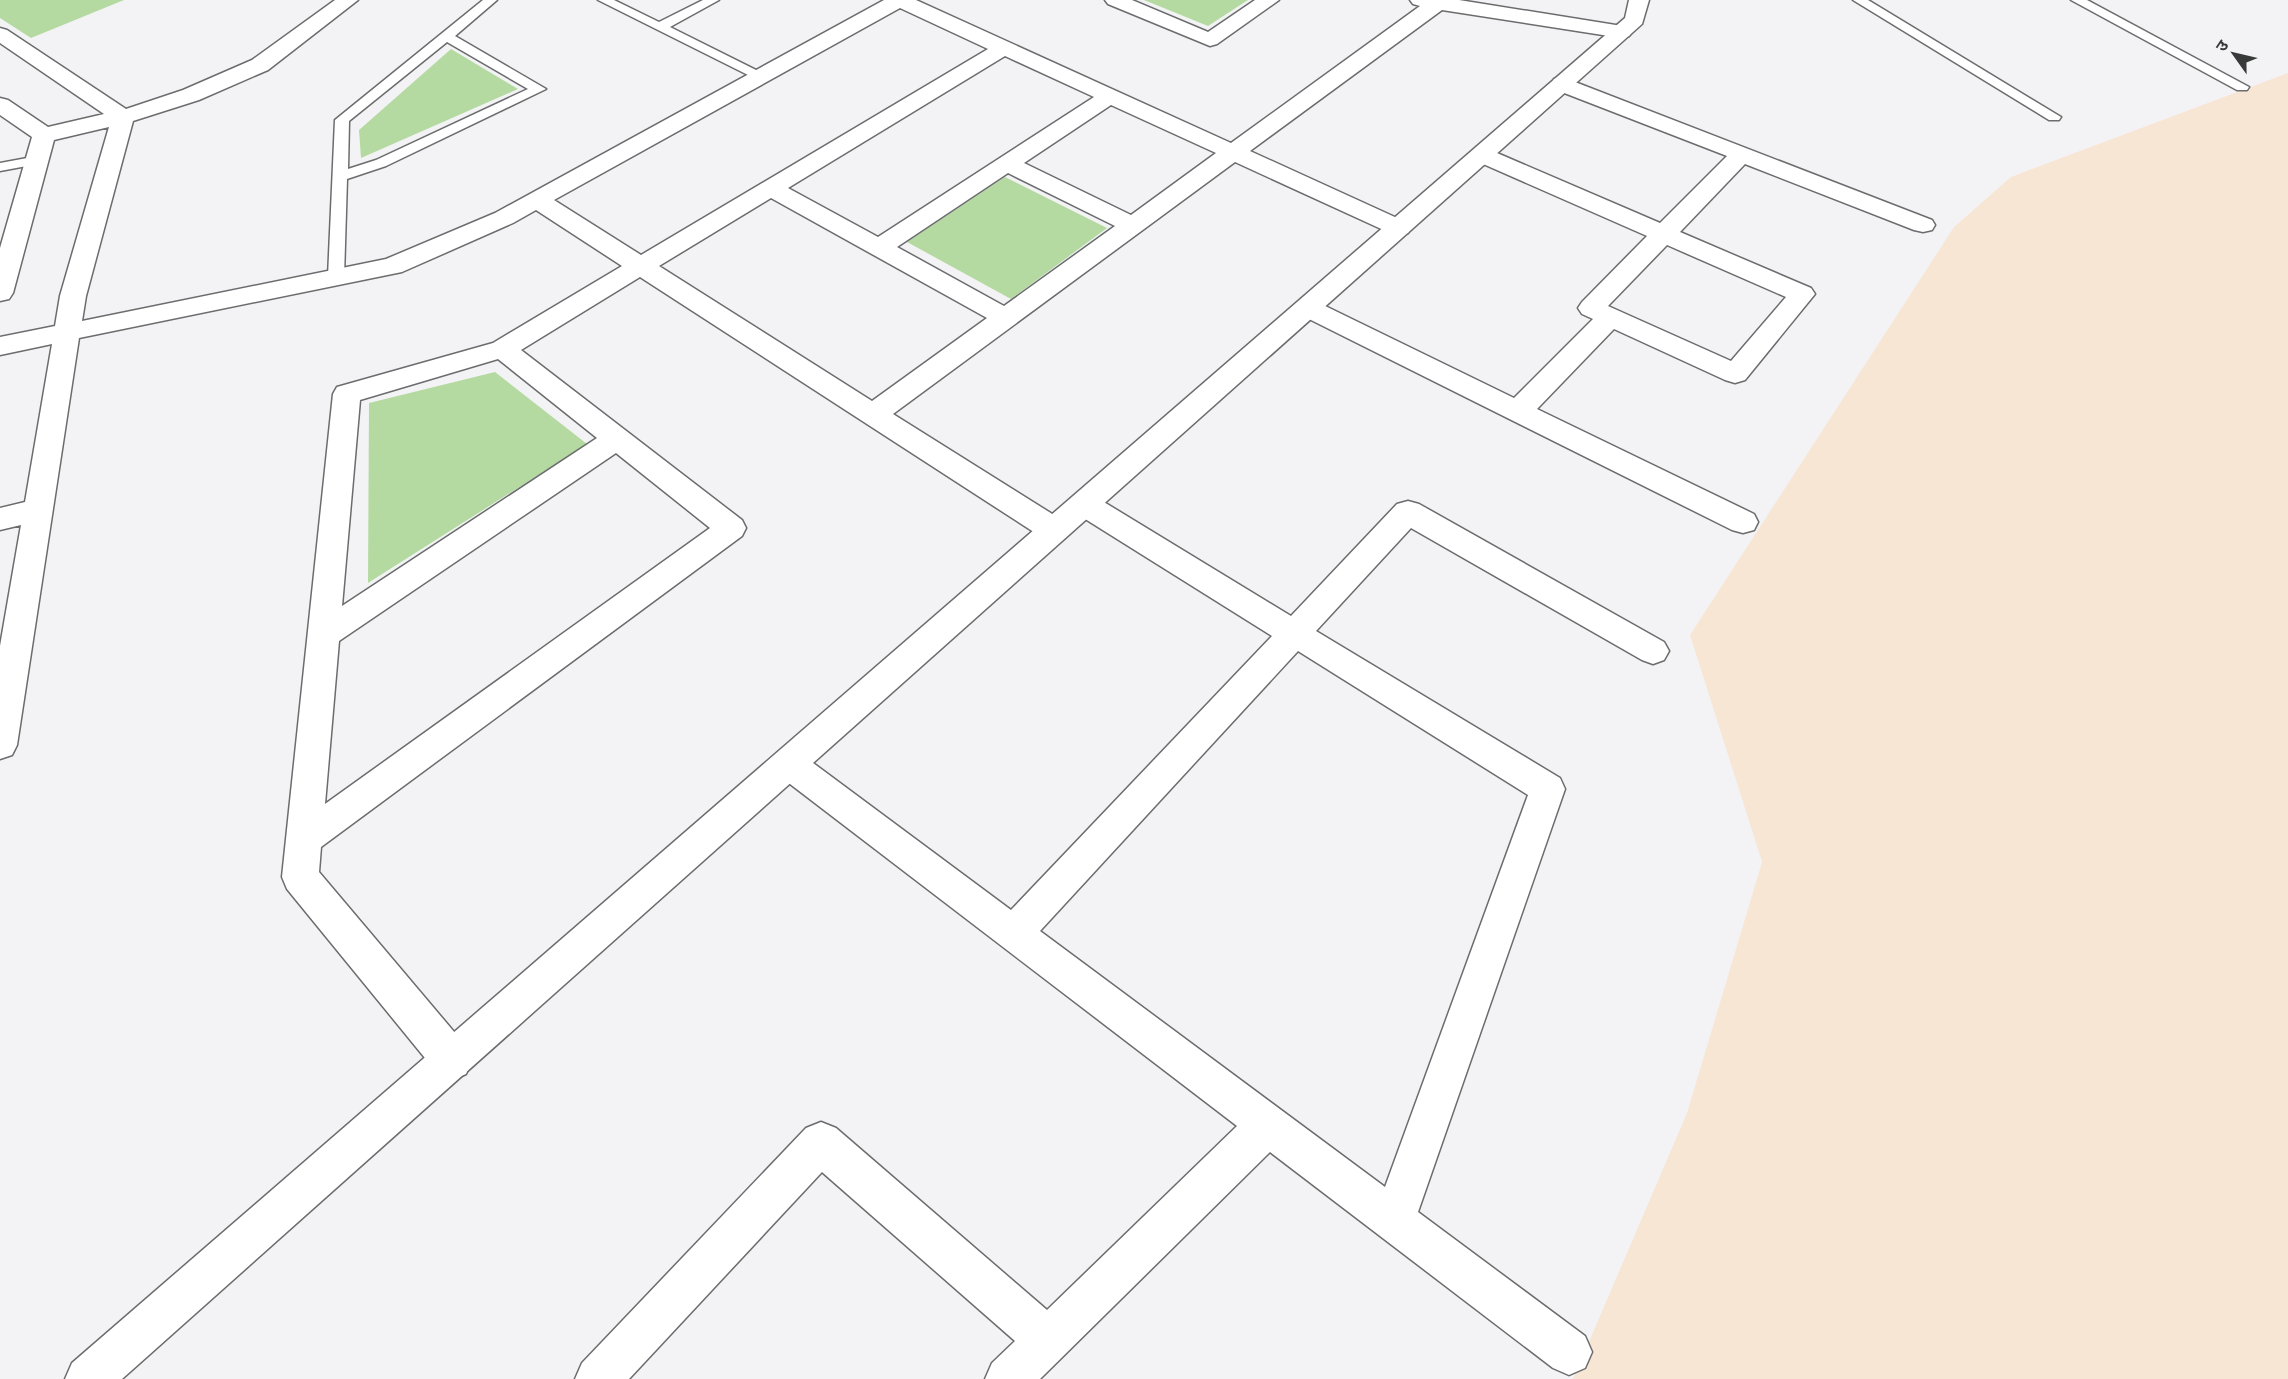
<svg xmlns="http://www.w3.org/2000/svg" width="2288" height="1379" viewBox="0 0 2288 1379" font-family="'Alegreya Sans','Noto Sans Devanagari',sans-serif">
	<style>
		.industrial { fill: #f8e6d5 }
		.green { fill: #b4daa1 }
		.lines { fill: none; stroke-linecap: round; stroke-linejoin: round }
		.service-casing { stroke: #6b6c6d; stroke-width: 3 }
		.minor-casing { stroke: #6b6c6d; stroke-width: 3 }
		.tertiary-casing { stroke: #6b6c6d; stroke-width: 3 }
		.service { fill: #fff; fill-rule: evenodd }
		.minor { fill: #fff; fill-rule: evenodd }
		.tertiary { fill: #fff; fill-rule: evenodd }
	</style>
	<rect width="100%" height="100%" fill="#f3f3f5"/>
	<path class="industrial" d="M2288 73V1379H1573L1687 1113 1762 862 1690 635 1954 227 2011 177Z"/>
	<g class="green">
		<path d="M0 0H124L31 38 0 18Z"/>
		<path d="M1144 0H1248L1208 26Z"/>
		<path d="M451 49 518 89 361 158 359 130Z"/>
		<path d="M1005 177 1107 228 1011 299 907 242Z"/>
		<path d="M495 372 587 444 368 583 369 403Z"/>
	</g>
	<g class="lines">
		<g class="service-casing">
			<g id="service">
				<path d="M483 0H497L455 36 546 89 386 166 347 179 344 277 342 281H330L328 277 335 120ZM447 42 528 89 376 160 348 169 349 121Z"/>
				<path d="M598 0H614L659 22 703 0H719L670 27 768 76 766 79H756Z"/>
				<path d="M1853 0H1868L2061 117 2059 120H2049Z"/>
				<path d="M2071 0H2087L2249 87 2247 90H2237Z"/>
				<path d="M38 156 45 160 43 163 0 171V163Z"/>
			</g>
		</g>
		<g class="minor-casing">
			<g id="minor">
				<path d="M335 0H358L268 70 199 100 133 121 86 296 82 321 386 259 495 213 884 0H916L1231 143 1420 6 1413 4 1410 0H1459L1622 26 1629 28 1632 32 1629 36 1622 38 1442 10 1250 151 1408 223 1411 228 1408 233 1399 235 1390 233 1235 162 893 414 1065 522 1069 530 1065 538 1054 541 1043 538 640 277 521 350 742 520 746 528 742 536 321 847 319 872 466 1046 472 1060 466 1074 452 1080 438 1074 287 889 282 877 333 394 337 387 493 343 622 266 536 210 513 223 402 272 79 338 17 745 12 755 0 759V646L21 525 0 530V508L25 502 52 344 0 355V337L55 326 60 296 109 127 54 140 13 293 9 299 0 301V248L32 137 0 115V98L8 100 48 127 104 114 0 43V28L7 30 126 109 183 90 252 60ZM900 8 988 49 641 255 554 200ZM1005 56 1094 97 878 237 788 188ZM1111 105 1216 153 1131 215 1024 163ZM1008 173 1115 226 1004 306 897 247ZM771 198 987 318 872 401 659 266ZM498 359 597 438 342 606 360 400ZM616 453 710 528 325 804 339 641Z"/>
				<path d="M1105 0H1132L1208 32 1255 0H1279L1217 44 1210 46 1108 4Z"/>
				<path d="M1562 77 1932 220 1935 225 1932 230 1923 232 1914 230 1745 164 1680 232 1811 288 1815 294 1745 380 1735 383 1725 380 1614 329 1537 409 1754 514 1758 522 1754 530 1743 533 1732 530 1299 314 1295 308 1299 302 1308 300 1317 302 1514 398 1593 319 1582 314 1578 308 1582 302 1647 236 1474 160 1470 155 1474 150H1490L1660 223 1727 156 1554 89 1551 84 1554 79ZM1667 245 1786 297 1731 361 1608 306Z"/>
				<path d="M1084 493 1094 496 1291 616 1397 504 1408 501 1419 504 1664 642 1669 651 1664 660 1653 664 1642 660 1411 528 1316 631 1560 778 1565 789 1418 1212 1585 1336 1592 1352 1585 1368 1569 1375 1553 1368 1270 1152 1040 1379H985L992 1363 1015 1341 822 1172 629 1379H575L582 1363 806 1128 821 1122 836 1128 1047 1310 1237 1126 777 774 772 764 777 754 789 749 801 754 1011 910 1272 636 1074 512 1069 504 1074 496ZM1298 651 1528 795 1385 1187 1040 931Z"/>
			</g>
		</g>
		<g class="tertiary-casing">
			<path id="tertiary" d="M1629 0H1649L1642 24 122 1379H65L72 1363 1625 18Z"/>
		</g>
		<use href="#service" class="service"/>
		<use href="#minor" class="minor"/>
		<use href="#tertiary" class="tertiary"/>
	</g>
	<g transform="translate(2234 54) rotate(304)" stroke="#f3f3f5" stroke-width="4.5" paint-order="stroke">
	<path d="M0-4.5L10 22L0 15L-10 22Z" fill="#383939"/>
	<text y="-9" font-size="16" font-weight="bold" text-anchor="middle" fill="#383939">उ</text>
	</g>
</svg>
